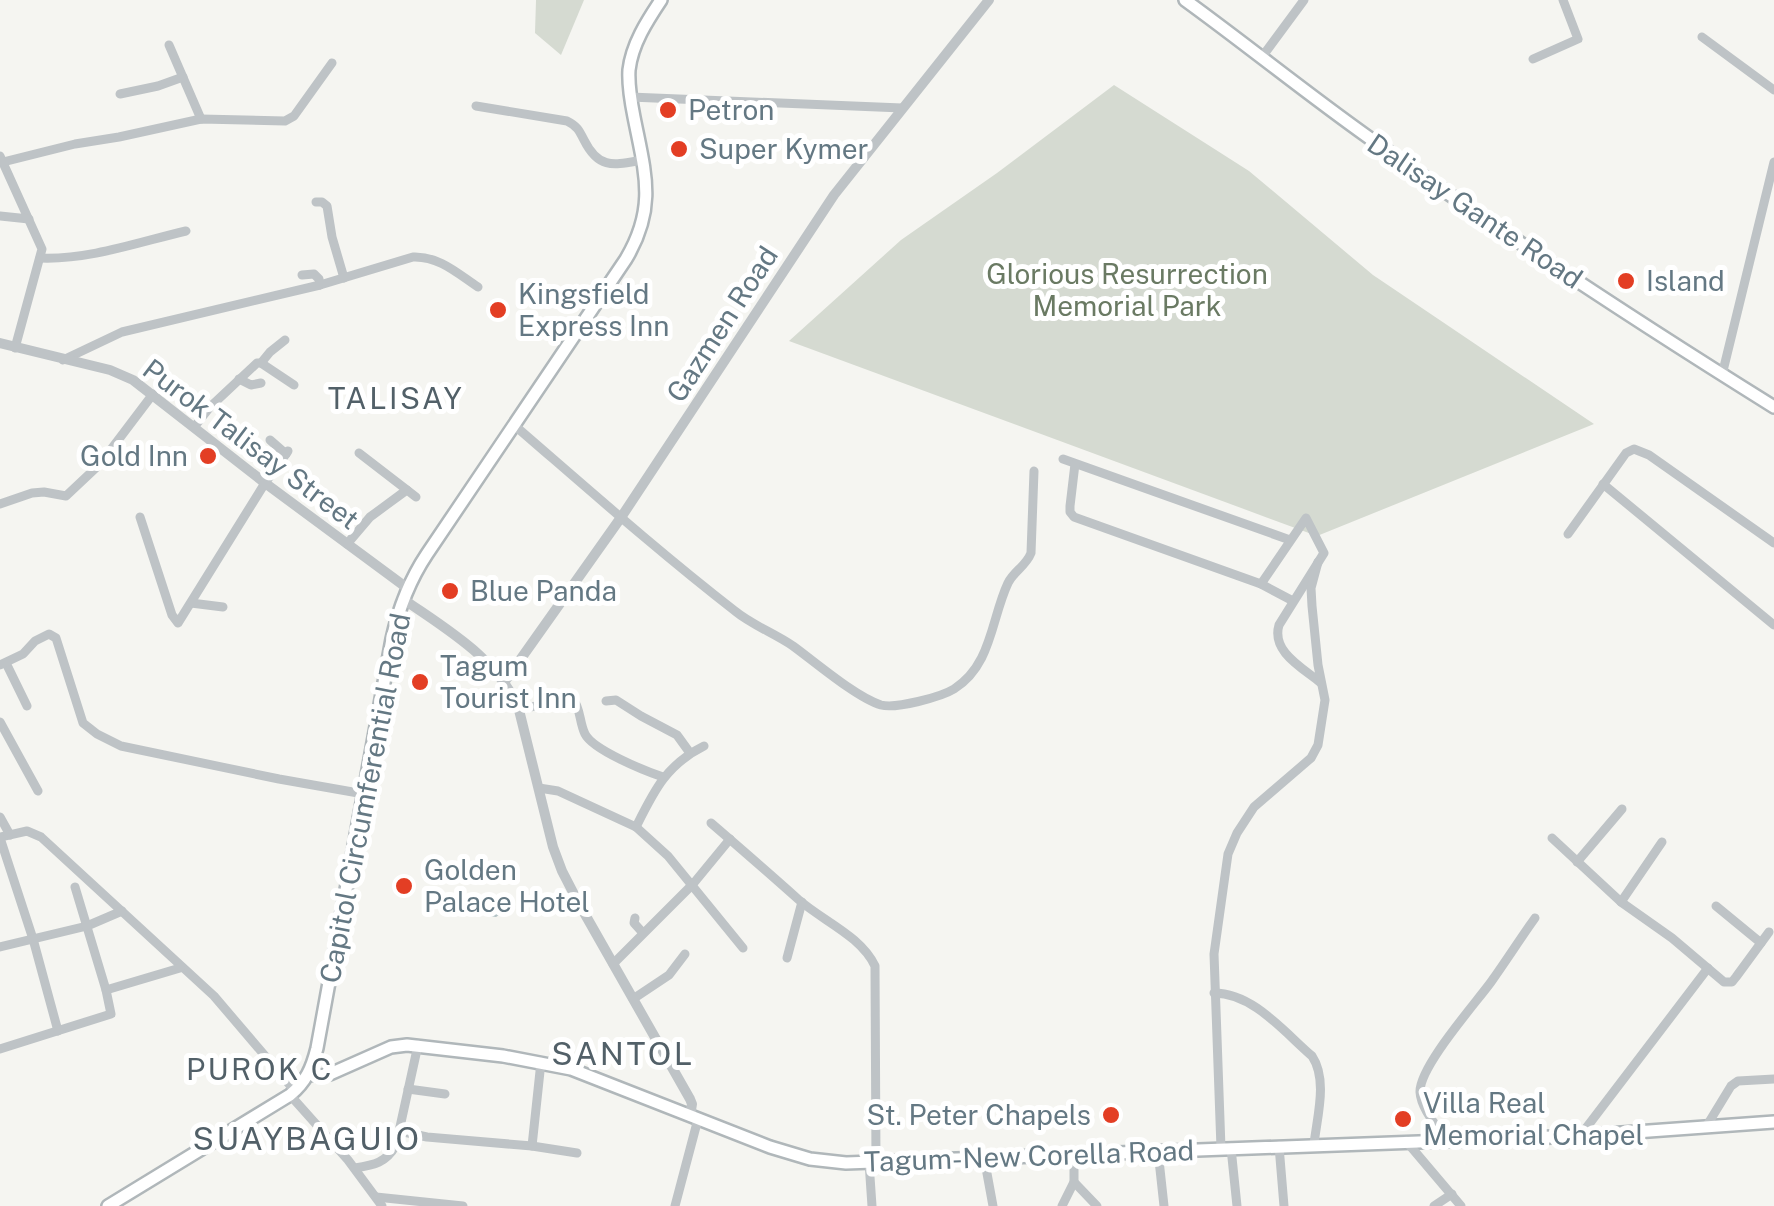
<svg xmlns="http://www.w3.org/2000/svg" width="1774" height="1206" viewBox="0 0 1774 1206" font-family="'Public Sans',sans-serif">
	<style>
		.green { fill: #d5dad1 }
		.water { fill: #b3c2c5 }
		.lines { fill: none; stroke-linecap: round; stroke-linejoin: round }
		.secondary-casing { stroke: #b0b7ba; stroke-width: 16 }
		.minor { stroke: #bec3c6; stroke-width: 9 }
		.tertiary { stroke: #bec3c6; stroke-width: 10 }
		.secondary { stroke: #fff; stroke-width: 11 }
		.poi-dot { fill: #e33e24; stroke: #fff; stroke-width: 4 }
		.labels { text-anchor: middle; stroke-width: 10; stroke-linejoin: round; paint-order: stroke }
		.poi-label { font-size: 28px; fill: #647883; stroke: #fff; text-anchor: start }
		.street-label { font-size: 28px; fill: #647883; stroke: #fff }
		.park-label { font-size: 28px; fill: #6a7a63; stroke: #fff }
		.neighbourhood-label { font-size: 30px; letter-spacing: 2.5px; fill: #526068; stroke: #fff }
		.quarter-label { font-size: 32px; letter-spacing: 2.5px; fill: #526068; stroke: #fff }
	</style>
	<rect width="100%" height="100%" fill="#f5f5f1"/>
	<g class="green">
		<path d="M536 0H584L561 55 535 33Z"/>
		<path d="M1114 85 1249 171 1373 275 1594 424 1317 536 789 341 901 240 997 173Z"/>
	</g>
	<path class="water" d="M466 895 490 897 505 905V911L496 917 463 912 459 904Z"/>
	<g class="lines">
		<g class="secondary-casing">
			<g id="secondary">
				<path d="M1185 0C1247 45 1306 93 1368 137 1500 232 1636 321 1774 407"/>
				<path d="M309 1074 320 1076 330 1074 391 1047 407 1045 503 1056 571 1069 770 1147 810 1159 846 1163 1580 1136 1774 1122"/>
				<path d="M108 1206 290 1095C306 1082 312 1068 317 1048L392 639C399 607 409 581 427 554L626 259C657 207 645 173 634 117 631 102 628 86 629 70 632 44 647 21 661 0"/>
			</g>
		</g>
		<g class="minor">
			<path d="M1702 37 1774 90"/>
			<path d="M169 45 201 119"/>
			<path d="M1262 57 1304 0"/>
			<path d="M1533 59 1578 39 1563 0"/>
			<path d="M120 94 158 86 183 77"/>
			<path d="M630 97 902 108"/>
			<path d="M476 106 567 121C577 126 579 130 584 140 599 170 614 165 642 160"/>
			<path d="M0 156 42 249 15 348"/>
			<path d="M3 162 75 144 119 137 201 119 285 121 294 116 332 63"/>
			<path d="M316 202H322L327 206 332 237 344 278"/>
			<path d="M0 216 29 219"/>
			<path d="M40 258C89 260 139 242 186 231"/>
			<path d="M302 275 314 274 319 279 320 285"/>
			<path d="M63 360 122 332 320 285 413 257C439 256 457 273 478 287"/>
			<path d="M261 363 270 352 285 340"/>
			<path d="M1722 375 1774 162"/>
			<path d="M239 379 251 385 261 383"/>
			<path d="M514 425C587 488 659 552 735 611 752 625 774 633 793 646 815 662 857 698 881 705 896 709 941 697 954 689 992 665 991 619 1008 583 1014 571 1026 566 1031 553L1034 471"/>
			<path d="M195 426 210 407 257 363H261L294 385"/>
			<path d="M270 440 286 454"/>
			<path d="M359 453 407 490"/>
			<path d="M1063 459 1290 540"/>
			<path d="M1075 464 1070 506V512L1074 517 1261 584 1293 601"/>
			<path d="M1603 484 1774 625"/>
			<path d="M0 504 32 493 44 492 66 496 100 464 153 394"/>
			<path d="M140 517 172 615 178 623 265 483 288 451"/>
			<path d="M1568 534 1626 453 1634 449 1649 455 1774 543"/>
			<path d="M347 544 370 517 404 492 407 490 416 497"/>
			<path d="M1261 584 1306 518 1324 553 1279 625C1271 652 1303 668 1321 683"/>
			<path d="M191 603 223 607"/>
			<path d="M6 663 27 706"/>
			<path d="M0 665 23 654 35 641 49 634 56 638 83 723 97 734 121 746 279 779 364 794"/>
			<path d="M606 701 616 700 641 716 677 735 690 753"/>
			<path d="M519 710 572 697C581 708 579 722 585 734 593 750 645 771 663 777"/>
			<path d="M0 722 38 791"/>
			<path d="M539 788 558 791 636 827 668 856 743 948"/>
			<path d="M0 817 10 835"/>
			<path d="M711 823C740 848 770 874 799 900 823 921 861 936 875 966L876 1162"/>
			<path d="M636 827C654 791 666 765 704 746"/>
			<path d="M0 837 27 831 41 837 214 996 295 1091"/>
			<path d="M0 838 33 939 58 1031"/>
			<path d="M1552 838 1621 902 1672 938 1724 982H1732L1736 977 1769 932"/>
			<path d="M1577 862 1622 809"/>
			<path d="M1621 902 1662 842"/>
			<path d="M1716 906 1761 943"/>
			<path d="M635 918 634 923 643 933"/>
			<path d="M0 947 87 926 122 911"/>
			<path d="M787 958 802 902"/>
			<path d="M613 964 693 884 730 839"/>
			<path d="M106 990 180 968"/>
			<path d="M1214 993C1253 993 1284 1032 1312 1056 1328 1080 1317 1117 1314 1144"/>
			<path d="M633 999 669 975 685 954"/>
			<path d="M0 1049 111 1014 106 990 75 887"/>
			<path d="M408 1089 445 1094"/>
			<path d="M290 1095 348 1160 382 1206"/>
			<path d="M1706 1127 1731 1086 1738 1081 1774 1079"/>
			<path d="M399 1131 427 1137 532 1146 577 1153"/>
			<path d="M1580 1136 1708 968"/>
			<path d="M1446 1139C1437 1126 1421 1109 1420 1092 1419 1067 1475 1004 1491 982 1506 961 1520 939 1535 918"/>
			<path d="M1406 1141 1461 1206"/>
			<path d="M532 1146 541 1062"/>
			<path d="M1279 1146 1284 1206"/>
			<path d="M1221 1148 1214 954 1228 854 1237 833 1254 807 1311 758 1318 745 1325 700 1318 665 1312 606 1311 588 1318 562"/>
			<path d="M1231 1148 1237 1206"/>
			<path d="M1158 1151 1164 1206"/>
			<path d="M984 1157 993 1206"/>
			<path d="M869 1162 872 1206"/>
			<path d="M355 1168C374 1165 386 1163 396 1145L418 1045"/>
			<path d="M1074 1182 1097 1206"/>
			<path d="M376 1197 463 1206"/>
			<path d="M675 1206 698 1119"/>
			<path d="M1062 1206 1074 1182V1154"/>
			<path d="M1434 1206 1452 1194"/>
		</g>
		<g class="tertiary">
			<path d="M0 343 110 370 133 380 265 483 407 588"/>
			<path d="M403 599C446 629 499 659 519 710L553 847 562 871 578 902 690 1099 692 1104 690 1116"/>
			<path d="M505 681 622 516 834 195 989 0"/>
		</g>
		<use href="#secondary" class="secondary"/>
	</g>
	<g class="poi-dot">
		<circle cx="668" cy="110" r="10"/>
		<circle cx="679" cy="149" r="10"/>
		<circle cx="1626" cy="281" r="10"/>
		<circle cx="498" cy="310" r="10"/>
		<circle cx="208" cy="456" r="10"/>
		<circle cx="450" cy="591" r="10"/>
		<circle cx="420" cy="682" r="10"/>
		<circle cx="404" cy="886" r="10"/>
		<circle cx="1111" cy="1115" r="10"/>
		<circle cx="1403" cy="1119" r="10"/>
	</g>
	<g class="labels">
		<g class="poi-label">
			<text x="688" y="120">Petron</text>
			<text x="699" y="159">Super Kymer</text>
			<text x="1646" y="291">Island</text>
			<text x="518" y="304">Kingsfield<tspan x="518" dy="32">Express Inn</tspan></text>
			<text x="188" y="466" text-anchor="end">Gold Inn</text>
			<text x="470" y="601">Blue Panda</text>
			<text x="440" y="676">Tagum<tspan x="440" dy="32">Tourist Inn</tspan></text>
			<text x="424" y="880">Golden<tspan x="424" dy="32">Palace Hotel</tspan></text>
			<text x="1423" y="1113">Villa Real<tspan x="1423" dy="32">Memorial Chapel</tspan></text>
			<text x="1091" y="1125" text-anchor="end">St. Peter Chapels</text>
		</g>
		<g class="street-label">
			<text transform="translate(1475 211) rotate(34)" y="10">Dalisay Gante Road</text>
			<text transform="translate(722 324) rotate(-57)" y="10">Gazmen Road</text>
			<text transform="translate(251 444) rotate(37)" y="10">Purok Talisay Street</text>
			<text transform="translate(365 798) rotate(-79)" y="10">Capitol Circumferential Road</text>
			<text transform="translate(1029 1156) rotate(-2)" y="10">Tagum-New Corella Road</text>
		</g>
		<g class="park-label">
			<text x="1127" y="284">Glorious Resurrection<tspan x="1127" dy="32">Memorial Park</tspan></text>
		</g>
		<g class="neighbourhood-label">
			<text x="396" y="409">TALISAY</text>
			<text x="260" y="1080">PUROK C</text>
		</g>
		<g class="quarter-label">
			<text x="623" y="1065">SANTOL</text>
			<text x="307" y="1150">SUAYBAGUIO</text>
		</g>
	</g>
</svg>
